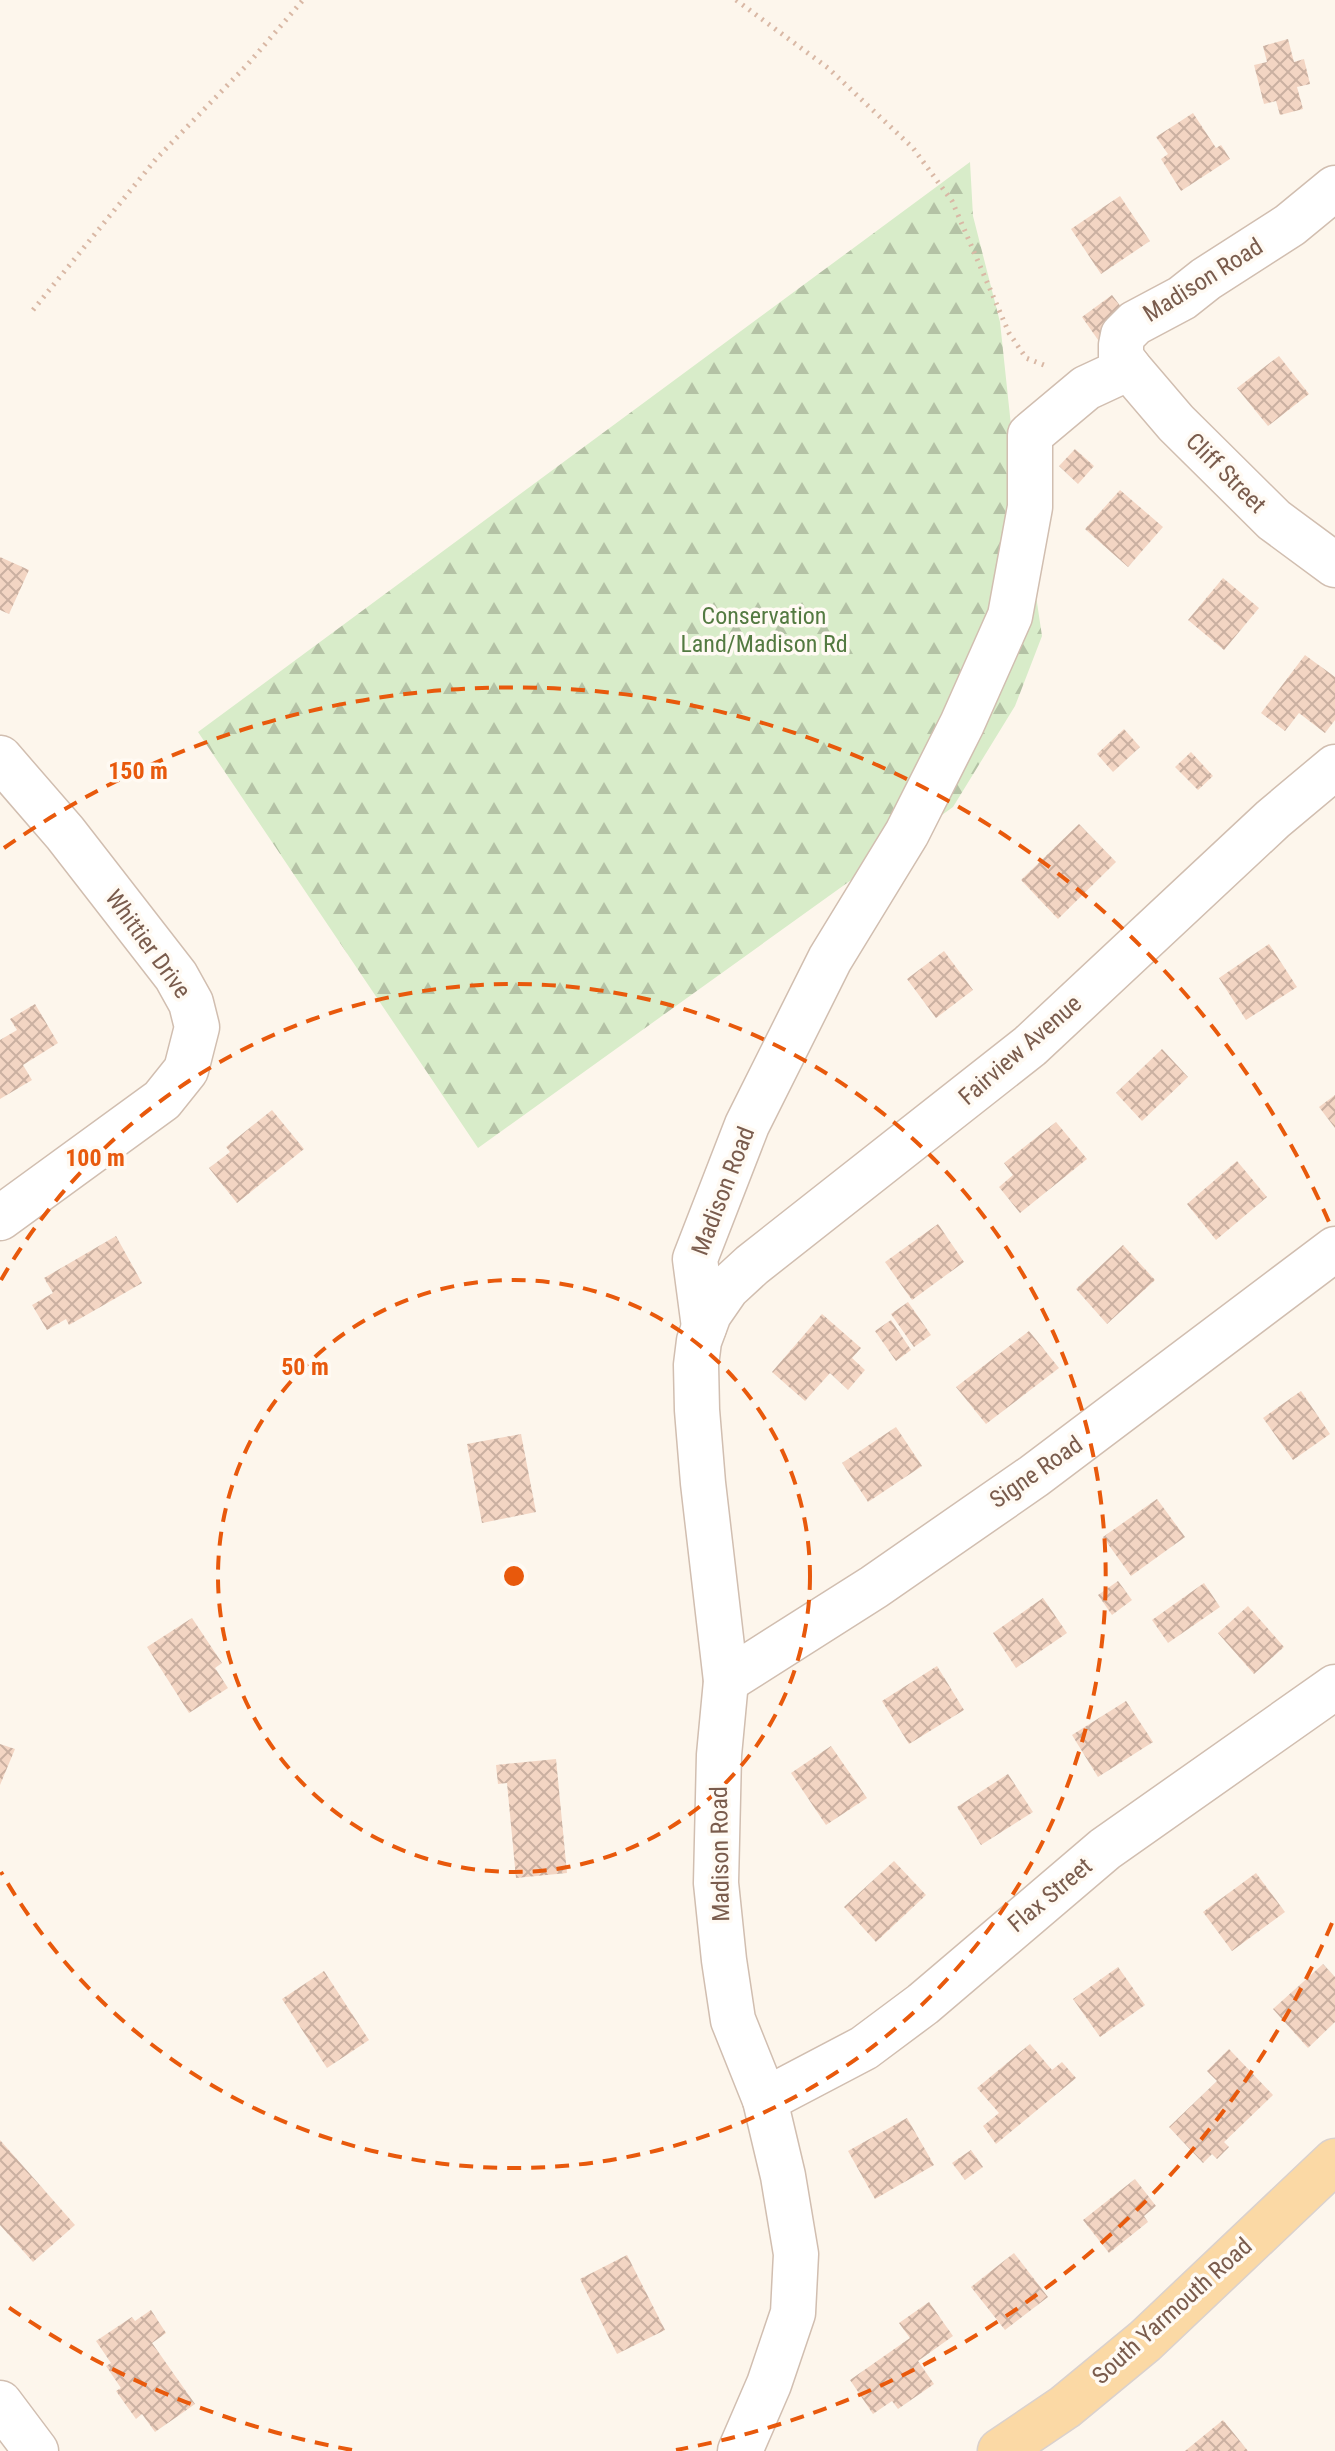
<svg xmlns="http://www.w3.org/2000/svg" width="1335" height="2451" viewBox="0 0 1335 2451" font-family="'Roboto Condensed',sans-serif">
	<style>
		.forest { fill: url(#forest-firs) }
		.building { fill: url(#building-cross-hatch) }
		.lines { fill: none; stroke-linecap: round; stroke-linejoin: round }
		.minor-casing { stroke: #d1beb0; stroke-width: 47 }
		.major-casing { stroke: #dad1cd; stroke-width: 47 }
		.path { stroke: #d9b8a5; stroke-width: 5; stroke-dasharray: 2 6; stroke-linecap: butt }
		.minor { stroke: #fff; stroke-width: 44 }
		.major { stroke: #fbd9a5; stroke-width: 44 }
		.ring { fill: none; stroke: #e8590c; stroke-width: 4; stroke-dasharray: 14 10 }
		.labels { text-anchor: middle; stroke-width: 7; stroke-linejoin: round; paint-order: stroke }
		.street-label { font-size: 24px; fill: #7a5c4d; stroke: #fffaf3 }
		.park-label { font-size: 24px; fill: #537a41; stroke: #fffaf3 }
		.centre { fill: #e8590c; stroke: #fffaf3; stroke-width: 4 }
		.ring-label { font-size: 24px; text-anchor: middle; font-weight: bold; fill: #e8590c; stroke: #fffaf3; stroke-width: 7; stroke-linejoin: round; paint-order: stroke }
	</style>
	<defs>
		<pattern id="forest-firs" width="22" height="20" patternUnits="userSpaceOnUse" patternTransform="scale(2)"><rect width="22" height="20" fill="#d8ecc9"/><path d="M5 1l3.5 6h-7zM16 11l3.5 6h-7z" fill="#b4c2a5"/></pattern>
		<pattern id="building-cross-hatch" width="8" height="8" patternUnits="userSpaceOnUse" patternTransform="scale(2)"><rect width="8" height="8" fill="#f3d5c3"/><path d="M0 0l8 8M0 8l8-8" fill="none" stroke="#cab0a1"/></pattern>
	</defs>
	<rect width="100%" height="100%" fill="#fdf6ec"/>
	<path class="forest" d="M970 162 973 216 1000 322 1012 435 1042 636 1015 706 953 807 478 1148 198 732Z"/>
	<g class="building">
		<path d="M1288 39 1294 62 1304 59 1310 84 1297 87 1303 109 1280 115 1276 101 1264 104 1254 65 1267 62 1263 46Z"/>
		<path d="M1193 113 1216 148 1221 145 1230 159 1181 191 1161 159 1168 154 1156 137Z"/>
		<path d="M1120 196 1150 241 1101 274 1071 229Z"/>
		<path d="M1112 295 1134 324 1103 347 1082 317Z"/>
		<path d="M1279 356 1309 394 1268 426 1237 388Z"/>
		<path d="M1075 449 1094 466 1078 484 1059 466Z"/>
		<path d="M1120 490 1163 527 1128 567 1085 529Z"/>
		<path d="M0 557 29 570 9 614 0 610Z"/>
		<path d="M1223 578 1259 608 1224 650 1188 620Z"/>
		<path d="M1305 655 1335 677V720L1325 733 1299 713 1285 731 1261 713Z"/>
		<path d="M1124 729 1140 747 1113 772 1097 754Z"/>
		<path d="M1191 752 1213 776 1198 790 1175 767Z"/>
		<path d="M1079 824 1116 862 1058 919 1021 880Z"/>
		<path d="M1269 944 1297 987 1246 1020 1219 978Z"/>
		<path d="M944 951 973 990 936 1018 907 979Z"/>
		<path d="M35 1004 58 1043 23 1065 32 1080 0 1099V1040L17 1030 10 1019Z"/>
		<path d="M1162 1049 1188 1077 1142 1121 1116 1093Z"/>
		<path d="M1335 1095V1128L1319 1107Z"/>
		<path d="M272 1110 304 1149 237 1203 209 1168 230 1152 226 1147Z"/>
		<path d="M1056 1122 1087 1159 1020 1213 999 1187 1013 1175 1004 1163Z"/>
		<path d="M1237 1161 1267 1197 1216 1240 1187 1204Z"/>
		<path d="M938 1224 964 1262 912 1300 885 1262Z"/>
		<path d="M116 1236 142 1283 69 1325 66 1319 47 1330 32 1305 53 1293 44 1278Z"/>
		<path d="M1123 1245 1155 1280 1107 1324 1076 1289Z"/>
		<path d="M908 1302 931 1335 914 1347 891 1314Z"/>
		<path d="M822 1314 861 1348 852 1358 865 1370 848 1390 830 1373 805 1401 772 1372Z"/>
		<path d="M891 1320 911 1350 896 1361 875 1331Z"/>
		<path d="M1029 1331 1059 1368 986 1424 956 1387Z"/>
		<path d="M1301 1391 1330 1434 1293 1460 1263 1418Z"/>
		<path d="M896 1427 922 1466 868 1502 842 1463Z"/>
		<path d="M521 1434 536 1512 482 1523 467 1444Z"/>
		<path d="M1157 1499 1185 1537 1131 1576 1103 1537Z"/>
		<path d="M1118 1581 1132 1600 1112 1615 1098 1595Z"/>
		<path d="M1204 1583 1220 1607 1168 1643 1152 1620Z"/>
		<path d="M1043 1598 1067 1633 1016 1668 993 1633Z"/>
		<path d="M1248 1606 1284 1647 1254 1674 1218 1633Z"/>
		<path d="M192 1618 222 1663 215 1668 228 1688 189 1713 147 1647Z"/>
		<path d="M937 1666 964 1710 909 1744 882 1701Z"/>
		<path d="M1126 1701 1153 1742 1098 1777 1072 1735Z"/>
		<path d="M0 1744 15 1749 0 1785Z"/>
		<path d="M831 1746 867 1798 826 1825 791 1773Z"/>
		<path d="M556 1759 567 1873 516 1878 507 1783 498 1784 496 1765Z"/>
		<path d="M1008 1774 1033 1812 981 1845 957 1807Z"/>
		<path d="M894 1861 926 1895 876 1942 844 1907Z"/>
		<path d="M1256 1873 1285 1912 1232 1951 1203 1912Z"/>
		<path d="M1323 1964 1335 1977V2022L1308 2048 1273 2009Z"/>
		<path d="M1118 1967 1145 2005 1100 2037 1073 1999Z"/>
		<path d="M324 1971 369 2040 327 2068 282 1999Z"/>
		<path d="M1030 2044 1052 2070 1062 2062 1076 2078 996 2144 983 2126 999 2113 977 2088Z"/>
		<path d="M1229 2049 1273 2095 1224 2142 1229 2147 1217 2159 1212 2154 1203 2163 1169 2127 1217 2081 1207 2071Z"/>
		<path d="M907 2118 934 2165 875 2199 848 2151Z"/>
		<path d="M0 2140 75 2225 33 2262 0 2225Z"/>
		<path d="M971 2150 983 2167 965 2180 952 2163Z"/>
		<path d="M1135 2179 1156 2206 1144 2216 1148 2222 1109 2253 1083 2220Z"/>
		<path d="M1014 2253 1048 2297 1005 2330 971 2287Z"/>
		<path d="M627 2255 665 2330 617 2354 580 2279Z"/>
		<path d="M929 2302 953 2336 918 2361 934 2384 898 2409 892 2401 873 2414 850 2380 910 2338 899 2323Z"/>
		<path d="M151 2310 166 2333 152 2343 195 2404 155 2432 142 2414 136 2419 116 2391 121 2388 106 2366 111 2363 96 2341 132 2317 135 2321Z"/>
		<path d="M1223 2420 1248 2451H1185Z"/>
	</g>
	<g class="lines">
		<g class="minor-casing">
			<g id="minor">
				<path d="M1129 368 1176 423 1274 520 1335 565"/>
				<path d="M0 758 65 833 176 976 191 1003 197 1027 186 1070 162 1100 0 1218"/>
				<path d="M704 1327 695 1259 747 1125 830 959 907 833 962 724 1010 616 1030 507V435L1086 388 1129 368 1121 357V345L1123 335 1135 323 1182 298 1206 279 1290 225 1335 188"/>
				<path d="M726 1681 874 1587 1034 1476 1335 1249"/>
				<path d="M765 2100 864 2048 923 2004 1105 1849 1335 1687"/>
				<path d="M0 2403 36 2451"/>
				<path d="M740 2451 769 2384 793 2313 796 2254 783 2176 765 2100 733 2020 724 1960 716 1883 719 1755 726 1681 703 1483 697 1410 696 1365 699 1341 709 1314 727 1288 752 1265 1030 1046 1273 819 1335 767"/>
			</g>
		</g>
		<g class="major-casing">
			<path id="major" d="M1000 2451 1065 2407 1145 2341 1335 2161"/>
		</g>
		<g class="path">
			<path d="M736 0 828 68 913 148 952 201 1009 333 1026 358 1049 367"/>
			<path d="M33 310 156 159 248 64 303 0"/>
		</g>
		<use href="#minor" class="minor"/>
		<use href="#major" class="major"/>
	</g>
	<g class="ring">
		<circle cx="514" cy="1576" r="296"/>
		<path d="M1 1280A592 592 0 1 1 1 1872"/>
		<path d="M1332 1923A889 889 0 0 1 676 2450M352 2450A889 889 0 0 1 4 2304M4 848A889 889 0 0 1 1332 1229"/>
	</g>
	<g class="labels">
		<g class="street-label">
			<text transform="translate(1203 280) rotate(-32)" y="8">Madison Road</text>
			<text transform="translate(1226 473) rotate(45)" y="8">Cliff Street</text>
			<text transform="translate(148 944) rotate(54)" y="8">Whittier Drive</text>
			<text transform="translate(1020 1050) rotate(-41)" y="8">Fairview Avenue</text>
			<text transform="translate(723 1191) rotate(-69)" y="8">Madison Road</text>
			<text transform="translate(1036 1472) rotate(-35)" y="8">Signe Road</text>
			<text transform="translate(720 1854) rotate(-91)" y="8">Madison Road</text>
			<text transform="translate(1050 1895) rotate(-40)" y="8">Flax Street</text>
			<text transform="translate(1172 2311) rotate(-42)" y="8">South Yarmouth Road</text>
		</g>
		<g class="park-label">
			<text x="764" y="624">Conservation<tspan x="764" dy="28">Land/Madison Rd</tspan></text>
		</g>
	</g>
	<circle cx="514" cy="1576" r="12" class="centre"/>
	<g class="ring-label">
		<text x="138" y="779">150 m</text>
		<text x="95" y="1166">100 m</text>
		<text x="305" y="1375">50 m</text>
	</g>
</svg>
